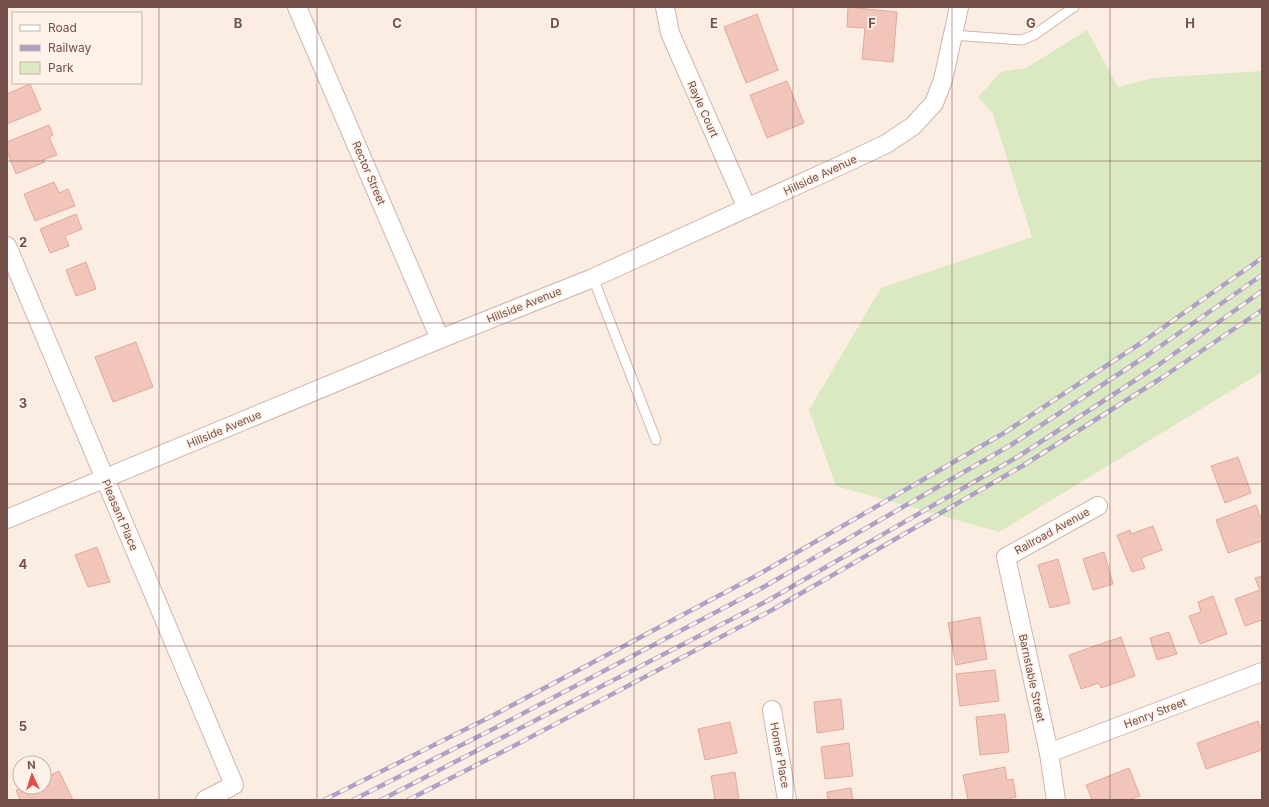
<svg xmlns="http://www.w3.org/2000/svg" width="1269" height="807" viewBox="0 0 1269 807" font-family="Inter,sans-serif">
	<style>
		.green { fill: #dae9c1 }
		.building { fill: #f1c5ba; stroke: #e4a89b }
		.lines { fill: none; stroke-linecap: round; stroke-linejoin: round }
		.service-casing { stroke: #cfb5ac; stroke-width: 11 }
		.minor-casing { stroke: #cfb5ac; stroke-width: 20 }
		.service { stroke: #fff; stroke-width: 9 }
		.minor { stroke: #fff; stroke-width: 18 }
		.rail-casing { stroke: #ada2c5; stroke-width: 4.5 }
		.rail { stroke: #fff2e9; stroke-width: 3; stroke-dasharray: 9; stroke-linecap: butt }
		.grid { fill: none; stroke: #744f49; stroke-width: 1; stroke-opacity: 0.55 }
		.labels { text-anchor: middle; stroke-width: 3.5; stroke-linejoin: round; paint-order: stroke }
		.street-label { font-size: 11px; fill: #744f49; stroke: #fff2e9 }
		.grid-label { font-size: 13px; text-anchor: middle; font-weight: bold; fill: #744f49; stroke: #fff2e9; stroke-width: 3.5; stroke-linejoin: round; paint-order: stroke }
	</style>
	<rect width="100%" height="100%" fill="#fcede3"/>
	<path class="green" d="M1087 30 1118 87 1154 78 1262 71V372L999 532 836 486 809 410 881 288 1032 237 993 114 978 97 1001 72 1026 68Z"/>
	<g class="building">
		<path d="M848 7 897 12 893 62 862 59 865 28 847 27Z"/>
		<path d="M757 14 778 70 746 83 724 27Z"/>
		<path d="M787 81 804 123 767 138 750 95Z"/>
		<path d="M30 84 41 110 7 124V94Z"/>
		<path d="M49 125 53 135 49 137 57 155 43 160 45 162 16 174 7 151V142Z"/>
		<path d="M54 182 59 193 68 189 75 206 35 221 24 194Z"/>
		<path d="M76 214 82 229 65 236 69 246 50 253 40 229Z"/>
		<path d="M86 262 96 289 76 296 66 270Z"/>
		<path d="M136 342 153 387 113 402 95 357Z"/>
		<path d="M1238 457 1251 493 1225 503 1211 466Z"/>
		<path d="M1256 505 1262 521V541L1228 553 1216 520Z"/>
		<path d="M1153 526 1162 550 1141 558 1145 568 1132 572 1117 535 1130 530 1131 534Z"/>
		<path d="M97 547 110 582 88 587 75 555Z"/>
		<path d="M1104 552 1113 584 1093 590 1083 559Z"/>
		<path d="M1058 559 1070 603 1050 608 1038 565Z"/>
		<path d="M1262 576V620L1245 626 1235 599 1260 590 1255 578Z"/>
		<path d="M1213 596 1227 634 1200 644 1189 616 1201 612 1198 602Z"/>
		<path d="M980 617 987 659 956 665 948 623Z"/>
		<path d="M1169 632 1177 654 1157 660 1150 638Z"/>
		<path d="M1121 637 1135 676 1101 688 1099 683 1081 689 1069 655Z"/>
		<path d="M995 670 999 701 960 706 956 674Z"/>
		<path d="M841 699 844 729 817 733 814 702Z"/>
		<path d="M1005 714 1009 752 980 755 976 717Z"/>
		<path d="M1258 721 1262 732V750L1206 769 1197 743Z"/>
		<path d="M730 722 737 753 705 760 698 729Z"/>
		<path d="M849 743 853 776 825 779 821 747Z"/>
		<path d="M1005 767 1007 780 1013 779 1016 797 1009 799V800H968L963 775Z"/>
		<path d="M1129 768 1140 796 1128 800H1092L1086 785Z"/>
		<path d="M59 771 73 800H20L16 790 24 787H44V778Z"/>
		<path d="M735 772 739 800H715L711 776Z"/>
		<path d="M851 788 853 800H828L827 792Z"/>
	</g>
	<g class="lines">
		<g class="service-casing">
			<g id="service">
				<path d="M952 35 1022 40 1034 35 1074 7"/>
				<path d="M593 278 656 440"/>
			</g>
		</g>
		<g class="minor-casing">
			<g id="minor">
				<path d="M297 7 440 339"/>
				<path d="M665 7 670 33 747 208"/>
				<path d="M7 246 234 785 205 800"/>
				<path d="M7 519 440 339 593 278 850 161 886 144 913 126 934 103 943 80 959 7"/>
				<path d="M772 710 787 800"/>
				<path d="M1049 753 1262 672"/>
				<path d="M1056 800 1049 753 1006 557 1098 506"/>
			</g>
		</g>
		<use href="#service" class="service"/>
		<use href="#minor" class="minor"/>
		<g class="rail-casing">
			<g id="rail">
				<path d="M324 800 488 718 754 577 1004 433 1141 343 1262 258"/>
				<path d="M353 800 495 728 760 589 1011 445 1149 354 1262 275"/>
				<path d="M381 800 767 601 1019 456 1157 366 1262 291"/>
				<path d="M408 800 506 750 772 610 1024 465 1163 377 1262 310"/>
			</g>
		</g>
		<use href="#rail" class="rail"/>
	</g>
	<path class="grid" d="M159 7V800M317 7V800M476 7V800M634 7V800M793 7V800M952 7V800M1110 7V800M7 161H1262M7 323H1262M7 484H1262M7 646H1262"/>
	<g class="labels">
		<g class="street-label">
			<text transform="translate(703 109) rotate(66)" y="4">Rayle Court</text>
			<text transform="translate(369 173) rotate(67)" y="4">Rector Street</text>
			<text transform="translate(820 175) rotate(-25)" y="4">Hillside Avenue</text>
			<text transform="translate(524 305) rotate(-22)" y="4">Hillside Avenue</text>
			<text transform="translate(224 429) rotate(-23)" y="4">Hillside Avenue</text>
			<text transform="translate(120 515) rotate(67)" y="4">Pleasant Place</text>
			<text transform="translate(1052 531) rotate(-29)" y="4">Railroad Avenue</text>
			<text transform="translate(1032 678) rotate(78)" y="4">Barnstable Street</text>
			<text transform="translate(1155 713) rotate(-21)" y="4">Henry Street</text>
			<text transform="translate(780 755) rotate(80)" y="4">Homer Place</text>
		</g>
	</g>
	<g class="grid-label">
		<text x="238" y="28">B</text>
		<text x="397" y="28">C</text>
		<text x="555" y="28">D</text>
		<text x="714" y="28">E</text>
		<text x="872" y="28">F</text>
		<text x="1031" y="28">G</text>
		<text x="1190" y="28">H</text>
		<text x="23" y="247">2</text>
		<text x="23" y="408">3</text>
		<text x="23" y="569">4</text>
		<text x="23" y="731">5</text>
	</g>
	<rect width="1269" height="807" fill="none" stroke="#744f49" stroke-width="16"/>
	<rect x="12" y="12" width="130" height="72" fill="#fff2e9" stroke="#c7b1a9"/>
	<rect x="20" y="25" width="20" height="6" fill="#ffffff" stroke="#c7b1a9"/>
	<text x="48" y="32" font-size="12" fill="#744f49">Road</text>
	<rect x="20" y="45" width="20" height="6" fill="#ada2c5" stroke="#c7b1a9"/>
	<text x="48" y="52" font-size="12" fill="#744f49">Railway</text>
	<rect x="20" y="62" width="20" height="12" fill="#dae9c1" stroke="#c7b1a9"/>
	<text x="48" y="72" font-size="12" fill="#744f49">Park</text>
	<g transform="translate(32 775) rotate(356)"><circle r="19" fill="#fff2e9" stroke="#c7b1a9"/>
	<path d="M0-3L7 15L0 10L-7 15Z" fill="#e54b48"/>
	<text y="-6" font-size="11" font-weight="bold" text-anchor="middle" fill="#744f49">N</text>
	</g>
</svg>
